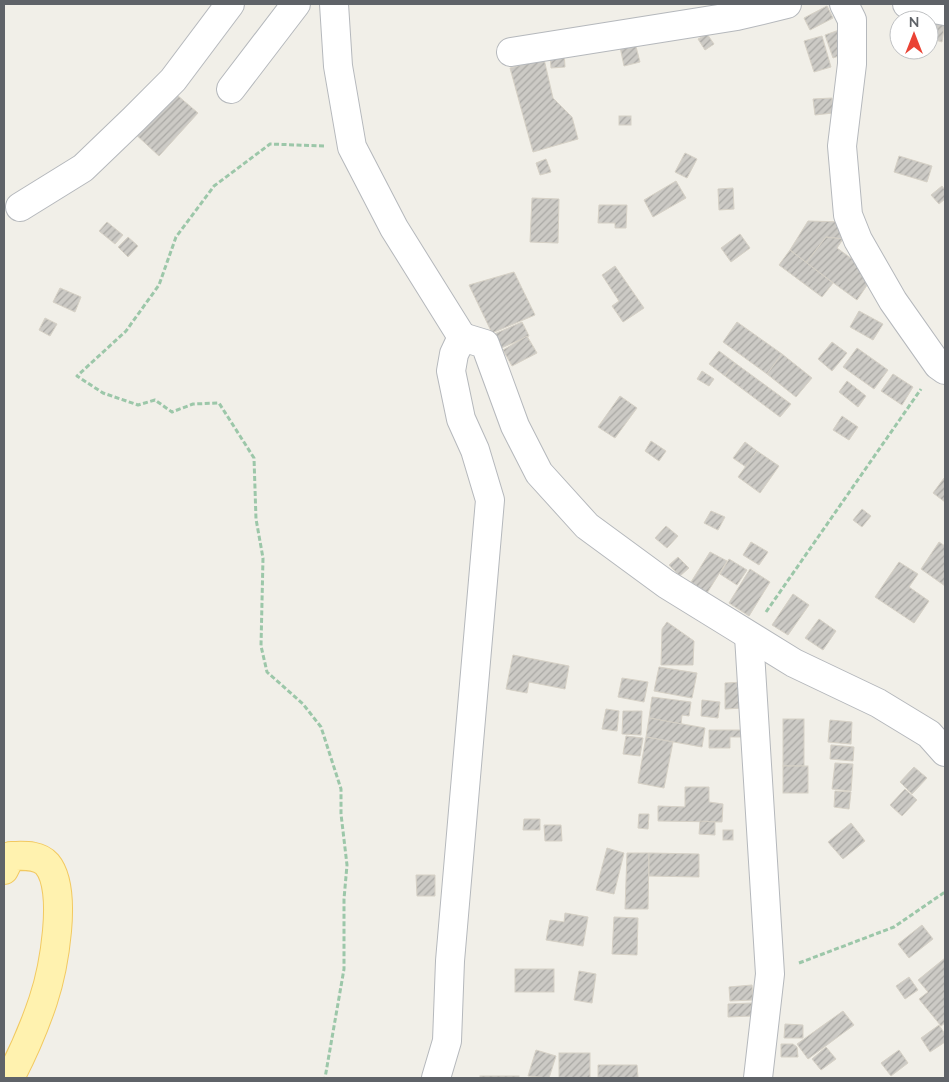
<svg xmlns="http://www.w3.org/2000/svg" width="949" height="1082" viewBox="0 0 949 1082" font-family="Mulish,sans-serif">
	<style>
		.building { fill: url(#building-hatch); stroke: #d6d1c6 }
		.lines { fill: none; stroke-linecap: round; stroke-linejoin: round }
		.minor-casing { stroke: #b5b8bc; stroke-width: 30 }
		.major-casing { stroke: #f2c960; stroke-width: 30 }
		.path { stroke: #9cc7a9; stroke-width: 3; stroke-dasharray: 5 2.5; stroke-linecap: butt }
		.minor { stroke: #fff; stroke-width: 28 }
		.major { stroke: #fff2af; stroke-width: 28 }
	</style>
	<defs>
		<pattern id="building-hatch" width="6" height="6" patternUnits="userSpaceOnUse" patternTransform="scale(1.25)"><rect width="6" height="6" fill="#cccac5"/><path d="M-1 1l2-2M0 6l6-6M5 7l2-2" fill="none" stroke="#a9a8a4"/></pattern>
	</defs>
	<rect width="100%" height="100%" fill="#f1efe8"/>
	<g class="building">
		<path d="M827 6 833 18 810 30 804 18Z"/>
		<path d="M912 11 945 21 942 42 929 38V20H910Z"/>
		<path d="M842 29 850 52 833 58 825 35Z"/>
		<path d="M707 34 714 44 705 50 698 39Z"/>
		<path d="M822 36 831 67 814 72 804 41Z"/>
		<path d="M634 39 640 62 624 66 619 42Z"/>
		<path d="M550 52H564L565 67 551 68Z"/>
		<path d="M544 59 553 98 572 117 578 139 533 152 510 68Z"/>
		<path d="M170 89 198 113 159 156 132 131Z"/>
		<path d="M832 98 833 113 815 115 813 99Z"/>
		<rect x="619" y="116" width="12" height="9"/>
		<path d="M685 153 697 159 687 178 675 172Z"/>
		<path d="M899 156 932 166 927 182 894 172Z"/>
		<path d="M546 159 551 172 540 175 536 163Z"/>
		<path d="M676 181 686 198 653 217 644 200Z"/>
		<path d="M942 186 945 190V199L939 204 931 195Z"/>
		<path d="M733 188 734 209 719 210 718 189Z"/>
		<path d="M532 198 559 199 558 243 530 242Z"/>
		<path d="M599 205H627L626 228H615V223H598Z"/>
		<path d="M808 221 845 222 843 239 826 237 806 263 790 250Z"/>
		<path d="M107 222 123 235 115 244 99 231Z"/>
		<path d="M740 234 750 248 731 262 721 248Z"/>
		<path d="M128 237 138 246 128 257 118 247Z"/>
		<path d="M826 237 843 239 837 248 874 275 857 300 806 263Z"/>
		<path d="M790 250 833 283 822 297 779 265Z"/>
		<path d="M615 266 644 308 623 322 612 306 619 301 602 275Z"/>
		<path d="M514 272 535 315 492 333 469 285Z"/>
		<path d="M60 288 81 297 75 312 53 302Z"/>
		<path d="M859 311 883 324 873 340 850 327Z"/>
		<path d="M45 318 57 324 50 336 39 330Z"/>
		<path d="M522 322 529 336 499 349 492 335Z"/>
		<path d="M737 322 782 354 767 374 723 342Z"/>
		<path d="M527 336 537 353 512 366 503 350Z"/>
		<path d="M832 342 847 353 832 371 818 359Z"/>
		<path d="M857 348 888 370 874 389 843 367Z"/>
		<path d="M719 351 735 363 725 376 709 364Z"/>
		<path d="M782 354 812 378 796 397 767 374Z"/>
		<path d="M735 363 791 404 780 417 725 376Z"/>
		<path d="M702 371 714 379 709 386 697 379Z"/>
		<path d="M893 374 913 387 902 405 881 391Z"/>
		<path d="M847 381 866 396 858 407 839 392Z"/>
		<path d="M620 396 637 408 615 438 598 427Z"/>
		<path d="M842 416 858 427 849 440 833 430Z"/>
		<path d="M651 441 666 451 659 461 645 451Z"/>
		<path d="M745 442 757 451 746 467 733 458Z"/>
		<path d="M757 451 779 466 760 493 738 477Z"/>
		<path d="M944 478H945V502L933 493Z"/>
		<path d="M862 509 871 516 862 527 853 520Z"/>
		<path d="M711 511 725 517 718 530 704 523Z"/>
		<path d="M666 526 678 536 667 548 655 538Z"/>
		<path d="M751 542 768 552 759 565 743 555Z"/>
		<path d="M939 542 945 546V586L921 569Z"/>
		<path d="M710 552 727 561 707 593 691 582Z"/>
		<path d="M678 557 689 568 680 576 669 565Z"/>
		<path d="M729 559 747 570 737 585 720 574Z"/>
		<path d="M899 562 918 574 909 587 929 601 914 623 875 597Z"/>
		<path d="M750 569 770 582 749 616 729 603Z"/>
		<path d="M793 594 809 605 788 635 772 625Z"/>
		<path d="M819 619 836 631 823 650 805 638Z"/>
		<path d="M667 622 694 641 693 665H661L662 629Z"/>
		<path d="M513 655 569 666 565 689 529 682 527 693 506 689Z"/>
		<path d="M659 667 697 673 692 698 654 691Z"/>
		<path d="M622 678 648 682 644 702 618 697Z"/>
		<path d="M744 682V708L725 709V683Z"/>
		<path d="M652 697 691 702 689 716 682 715 681 724 649 718Z"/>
		<path d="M702 700 720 702 718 718 701 716Z"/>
		<path d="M606 709 619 711 617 731 602 729Z"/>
		<path d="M623 711H642L641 735 622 734Z"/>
		<path d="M649 718 705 728 702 747 646 737Z"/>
		<rect x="783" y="719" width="21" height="47"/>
		<path d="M830 720 852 722 851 744 828 742Z"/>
		<path d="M709 730H741V737H730V748H709Z"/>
		<path d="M626 736 643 738 640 756 623 754Z"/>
		<path d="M646 737 673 742 664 788 638 783Z"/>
		<path d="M831 745 854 747 853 761 830 759Z"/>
		<path d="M835 763 853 764 851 791 832 789Z"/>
		<rect x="783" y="766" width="25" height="27"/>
		<path d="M914 767 927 778 912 794 900 782Z"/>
		<path d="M685 787H709V802L723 804 722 822 658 821V806L685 807Z"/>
		<path d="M905 789 917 800 902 816 890 805Z"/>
		<path d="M835 791 851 792 849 809 834 807Z"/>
		<path d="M639 814H649L648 829 638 828Z"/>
		<path d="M524 819H540V830H523Z"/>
		<path d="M700 821 715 822V835L699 834Z"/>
		<path d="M851 823 865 841 843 859 828 842Z"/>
		<path d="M544 825H561L562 841H545Z"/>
		<rect x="723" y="830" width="10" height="10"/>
		<path d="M607 848 624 853 614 894 596 890Z"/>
		<path d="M627 853H649L648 909H625Z"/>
		<path d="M649 853 699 854V877L649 876Z"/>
		<path d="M416 875H435V896H417Z"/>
		<path d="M565 913 588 917 583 946 546 940 550 920 564 922Z"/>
		<path d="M614 917 638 918 637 955 612 954Z"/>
		<path d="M922 925 933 939 909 958 898 944Z"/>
		<path d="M945 958V1023L941 1026 919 999 928 992 918 980Z"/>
		<rect x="515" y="969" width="39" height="23"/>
		<path d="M579 971 596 974 592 1003 574 1000Z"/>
		<path d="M909 977 918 990 905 999 896 986Z"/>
		<path d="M752 985 753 1000 730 1001 729 987Z"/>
		<path d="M752 1003V1016L728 1017V1004Z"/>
		<path d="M843 1011 854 1025 808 1059 797 1044Z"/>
		<path d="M785 1024 803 1025V1038H784Z"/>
		<path d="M939 1025 945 1034V1042L930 1052 921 1038Z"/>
		<path d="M781 1044H793L797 1047 798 1057H781Z"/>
		<path d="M826 1047 836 1059 821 1070 812 1059Z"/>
		<path d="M536 1050 556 1056 549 1078 528 1076Z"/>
		<path d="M899 1050 908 1063 891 1076 881 1063Z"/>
		<rect x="559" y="1053" width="31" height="25"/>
		<path d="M598 1065H637L638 1078H598Z"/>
		<rect x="480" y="1076" width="39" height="2"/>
	</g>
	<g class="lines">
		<g class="minor-casing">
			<g id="minor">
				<path d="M334 4 338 66 352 147 394 228 462 337"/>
				<path d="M844 4 852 20V64L842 146 848 215 858 240 893 301 938 365 945 370"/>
				<path d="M907 4 945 11"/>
				<path d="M511 52 737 16 787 4"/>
				<path d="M231 89 296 4"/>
				<path d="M20 207 83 168 134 119 173 80 230 4"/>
				<path d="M749 636 770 974 758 1078"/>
				<path d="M436 1078 447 1041 450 961 490 500 475 450 461 419 451 371 454 354 462 337 485 344 515 426 539 473 587 526 666 584 794 663 878 703 929 734 945 752"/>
			</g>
		</g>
		<g class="major-casing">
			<path id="major" d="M4 870 11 856C23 856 38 854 47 864 69 890 53 971 43 1001 34 1028 23 1053 10 1078"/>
		</g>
		<g class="path">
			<path d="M324 146 270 144 214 186 176 237 159 285 126 331 77 376 103 393 138 405 155 400 172 412 193 404 219 403 254 458 256 519 263 558 261 646 267 672 303 704 321 727 341 789V814L347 865 344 899V969L325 1078"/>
			<path d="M766 612 921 389"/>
			<path d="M799 963 894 927 945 892"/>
		</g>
		<use href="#minor" class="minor"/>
		<use href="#major" class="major"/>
	</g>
	<rect width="949" height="1082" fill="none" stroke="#5f6368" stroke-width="10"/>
	<g transform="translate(914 35)"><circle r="24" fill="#ffffff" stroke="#bfc1c3"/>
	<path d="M0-4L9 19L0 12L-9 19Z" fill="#ea4335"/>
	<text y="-8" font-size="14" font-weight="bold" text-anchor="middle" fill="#5f6368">N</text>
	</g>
</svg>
